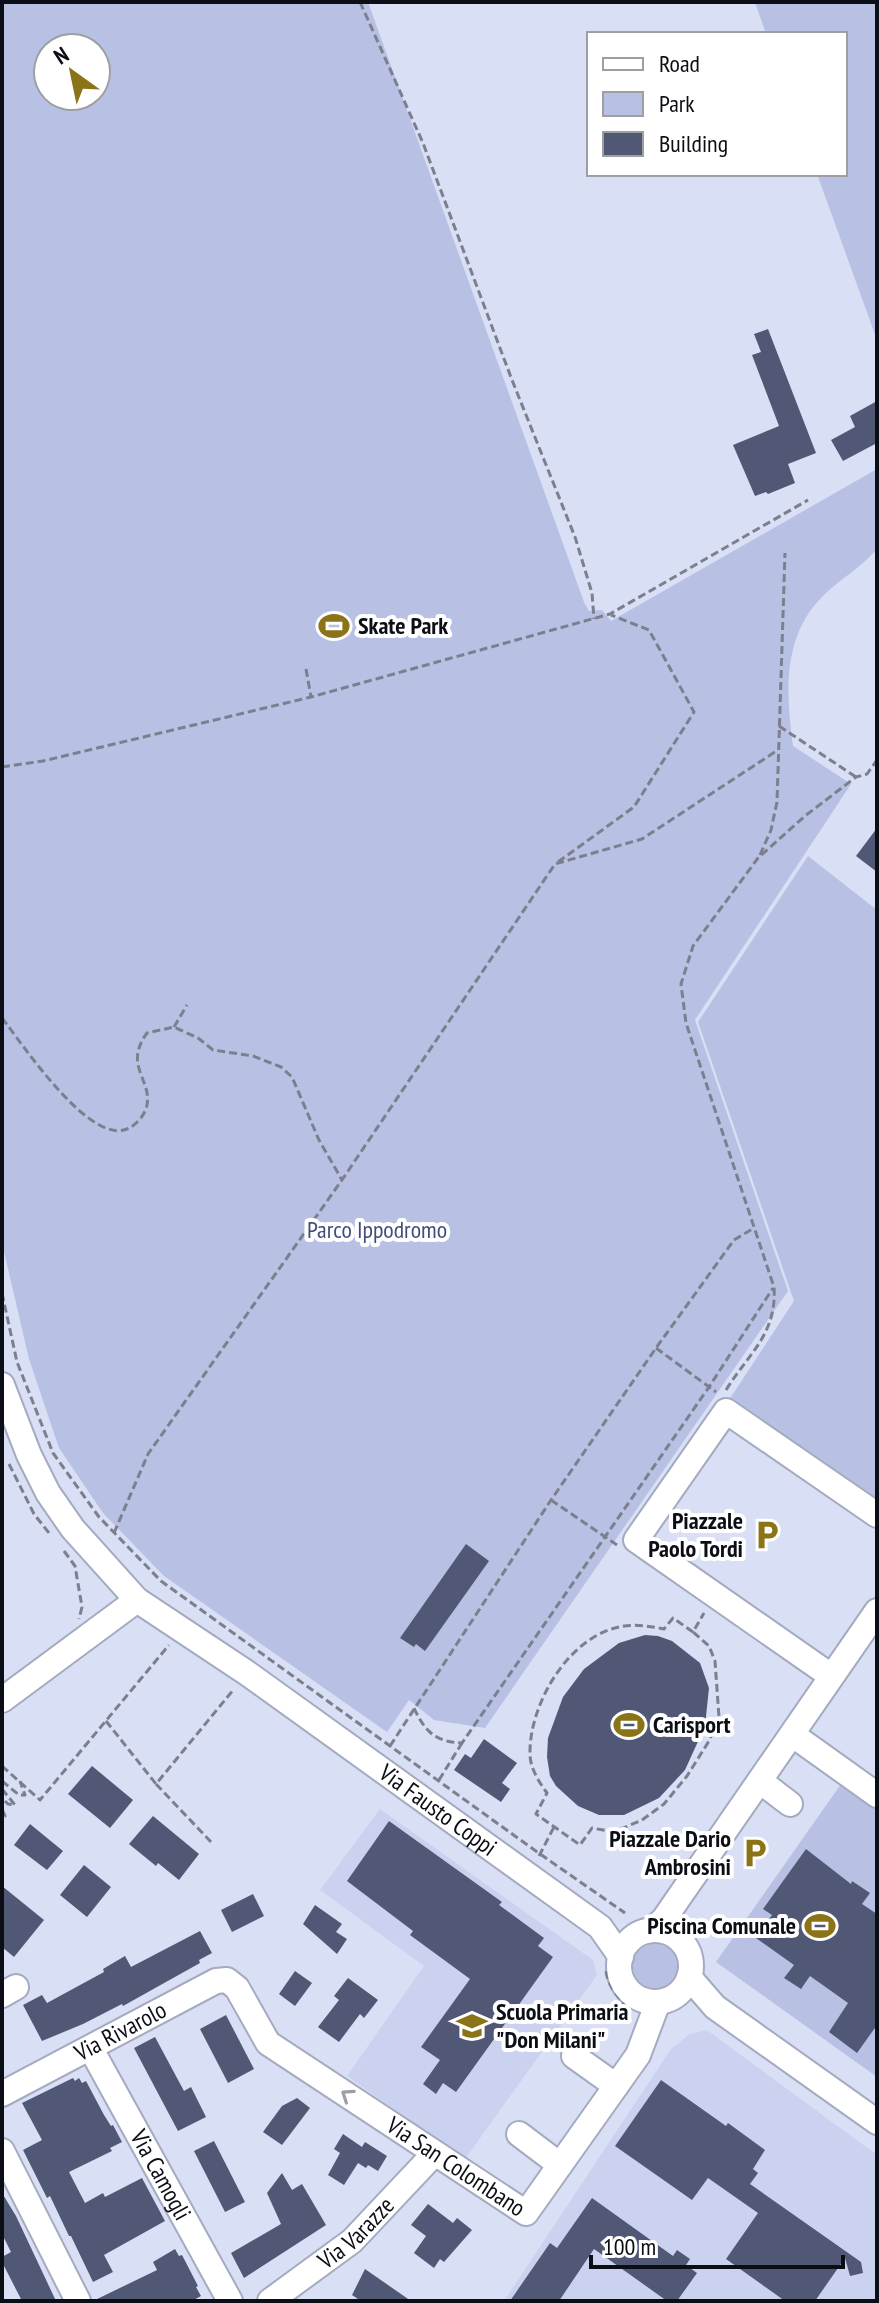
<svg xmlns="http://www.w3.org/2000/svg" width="879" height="2303" viewBox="0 0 879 2303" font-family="'PT Sans Narrow',sans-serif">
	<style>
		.built { fill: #cad2ef }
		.green { fill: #b8c1e3; fill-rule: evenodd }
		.building { fill: #515875 }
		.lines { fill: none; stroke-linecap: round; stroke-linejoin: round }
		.minor-casing { stroke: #a4aabf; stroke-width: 28 }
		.path { stroke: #7b7f8e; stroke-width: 3; stroke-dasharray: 8 4; stroke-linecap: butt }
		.minor { stroke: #fff; stroke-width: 24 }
		.oneway { stroke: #9e9fa1 }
		.labels { text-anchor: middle; stroke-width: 8; stroke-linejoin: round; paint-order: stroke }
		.poi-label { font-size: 24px; font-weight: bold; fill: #0c0e15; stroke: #fff; text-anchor: start }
		.park-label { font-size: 24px; fill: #424c7a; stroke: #fff }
		.street-label { font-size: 24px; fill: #0c0e15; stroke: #fff }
	</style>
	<rect width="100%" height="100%" fill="#d9dff5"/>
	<g class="built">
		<path d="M380 1809 593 1960 597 1975 465 2159 347 2076 424 1966 320 1890Z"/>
		<path d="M707 2030 877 2155V2301H504L671 2049 690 2034Z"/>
	</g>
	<g class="green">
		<path d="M2 2H368L584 602 589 611 602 610 611 621 877 469V549C860 569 838 580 821 598 782 638 786 695 793 746L851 784 695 1020 788 1291 485 1728 434 1720 409 1700 387 1732 164 1576 103 1513 59 1448 29 1359 2 1243ZM48 48H96V96H48Z"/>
		<path d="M755 2H877V340L817 174H845V34H766Z"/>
		<path d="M808 856 877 910V1506L729 1400 794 1301 698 1022Z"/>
		<path d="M841 1784 877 1810V2077L716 1962Z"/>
		<circle cx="655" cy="1966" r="22"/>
	</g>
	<g class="building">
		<path d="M768 329 816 453 788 464 795 483 768 494 766 492 755 496 733 445 779 426 752 355 761 352 754 334Z"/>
		<path d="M877 401V443L843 461 831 440 855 427 850 416Z"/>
		<path d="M877 828V872L856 856Z"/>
		<path d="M466 1544 489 1561 425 1651 416 1644 414 1647 400 1638Z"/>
		<path d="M645 1635 658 1636 672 1641 700 1663 709 1688 705 1726 685 1770 659 1798 624 1815H599L578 1806 556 1786 550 1776 547 1757 548 1738 563 1697 584 1669 619 1643Z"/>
		<path d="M484 1739 517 1763 502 1783 510 1789 501 1802 454 1770 465 1754 471 1758Z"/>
		<path d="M92 1766 133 1800 110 1828 68 1794Z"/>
		<path d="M153 1816 199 1854 179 1880 158 1863 156 1866 129 1844Z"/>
		<path d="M389 1821 502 1902 499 1905 544 1938 538 1946 553 1957 456 2092 443 2083 436 2094 423 2084 440 2060 421 2047 470 1979 410 1935 413 1931 347 1881Z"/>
		<path d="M30 1824 63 1851 47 1870 14 1845Z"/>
		<path d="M806 1849 851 1884 852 1881 870 1893 862 1904 877 1914V2025L857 2053 829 2032 848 2003 810 1976 801 1989 784 1978 794 1965 756 1938 772 1915 763 1909Z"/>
		<path d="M84 1865 111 1887 87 1917 60 1895Z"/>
		<path d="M2 1886 44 1920 14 1957 2 1947Z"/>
		<path d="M253 1894 264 1916 232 1932 221 1910Z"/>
		<path d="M315 1905 342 1924 336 1932 347 1939 337 1954 303 1924Z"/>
		<path d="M200 1931 212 1953 199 1960 200 1963 123 2006 122 2004 83 2024 42 2041 23 2005 42 1995 47 2003 104 1972 103 1969 125 1956 131 1967Z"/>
		<path d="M295 1971 312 1983 295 2006 279 1994Z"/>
		<path d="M348 1978 378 2000 364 2018 360 2014 339 2042 318 2027 339 2000 334 1996Z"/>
		<path d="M226 2015 254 2069 228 2083 200 2029Z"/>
		<path d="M155 2037 184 2091 191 2087 206 2117 178 2131 134 2048Z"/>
		<path d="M73 2078 75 2081 79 2078 82 2083 86 2081 104 2115 111 2126 113 2125 122 2142 110 2148 112 2151 69 2172 85 2203 103 2193 105 2197 142 2178 165 2221 104 2255 113 2272 93 2282 71 2236H69L50 2196 47 2198 23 2150 42 2140 22 2103Z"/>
		<path d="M661 2080 726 2126 728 2123 765 2150 753 2169 758 2173 750 2184 861 2262 863 2273 850 2276 845 2258 815 2301H785L726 2259 758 2213 708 2178 692 2200 615 2146Z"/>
		<path d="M297 2098 310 2108 282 2145 263 2132 282 2106Z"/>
		<path d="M343 2134 362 2147 365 2142 387 2156 378 2171 368 2165 366 2168 358 2163 344 2185 328 2175 340 2153 334 2149Z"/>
		<path d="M214 2141 245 2202 225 2212 194 2151Z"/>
		<path d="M282 2173 292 2190 302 2184 326 2225 244 2278 231 2253 281 2224 267 2193Z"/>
		<path d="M2 2193 16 2216 56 2301H22L2 2262V2257L11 2252 2 2234Z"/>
		<path d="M592 2198 673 2256 677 2250 690 2259 686 2265 697 2273 677 2301H667L594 2249 559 2301H510L550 2243 557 2248Z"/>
		<path d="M428 2204 453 2223 457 2218 472 2230 444 2262 440 2259 434 2268 414 2253 426 2236 411 2225Z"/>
		<path d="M175 2249 179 2256 182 2255 198 2286 196 2287 201 2296 192 2301H93L157 2270 153 2262Z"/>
		<path d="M365 2269 411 2301H361L352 2295Z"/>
	</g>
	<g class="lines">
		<g class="minor-casing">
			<g id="minor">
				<path id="s1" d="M2 1385 29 1455 48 1493 73 1529 137 1600 247 1673 600 1927 621 1957"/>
				<path d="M831 1676 636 1540 726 1411 877 1515"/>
				<path d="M2 1700 137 1600"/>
				<path d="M793 1735 877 1795"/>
				<path d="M760 1781 790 1804"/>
				<path d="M652 1930 664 1919 877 1611"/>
				<circle cx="655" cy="1966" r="36"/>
				<path d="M689 1977 715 2007 877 2122"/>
				<path d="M2 1995 16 1987"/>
				<path id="s2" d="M91 2049 230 2301"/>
				<path d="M574 2056 616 2086"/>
				<path id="s3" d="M2 2094 216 1981 227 1980 237 1988 268 2043 526 2213 638 2055 658 2002"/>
				<path d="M519 2134 560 2165"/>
				<path d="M2 2151 78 2301"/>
				<path id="s4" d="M270 2301 352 2241 434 2154"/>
			</g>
		</g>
		<g class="path">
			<path d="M360 2 423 143 512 380 575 537 592 593 594 619"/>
			<path d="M306 669 311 697"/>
			<path d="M779 726 856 777"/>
			<path d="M2 767 43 761 311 697 610 614 808 500"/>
			<path d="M760 855 771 830 777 802 785 553"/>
			<path d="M558 862 634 807 694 712 649 630 611 615"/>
			<path d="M2 1018C22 1043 93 1152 131 1127 137 1123 143 1117 146 1109 155 1081 122 1067 147 1033L174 1027 198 1038 213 1050 253 1056 281 1067 292 1077 319 1140 342 1180"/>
			<path d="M174 1027 187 1005"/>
			<path d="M2 1293 17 1362 53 1453 99 1517 161 1581 540 1854 625 1913"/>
			<path d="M656 1348 716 1392"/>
			<path d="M726 1390C749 1353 777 1334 774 1287L686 1023 681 984 693 946 758 858 805 816 856 777 867 774 877 760"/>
			<path d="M9 1464 34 1514 49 1533"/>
			<path d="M551 1500 617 1545"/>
			<path d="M114 1533 148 1454 342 1180 555 864 642 839 778 750"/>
			<path d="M64 1551 75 1566 82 1607 79 1619"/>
			<path d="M693 1632 673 1618 664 1629C648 1626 631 1623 615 1628 566 1641 529 1706 530 1754 530 1768 539 1782 547 1793L536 1814 580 1845 592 1828 614 1832 642 1820 664 1804 687 1776 709 1741 719 1717 715 1661 709 1646 693 1632 704 1613"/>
			<path d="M414 1708C425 1732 436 1742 462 1743L709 1387 773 1288"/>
			<path d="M106 1721 156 1784 234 1689"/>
			<path d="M390 1746 551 1500 656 1348 734 1240 754 1228"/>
			<path d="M2 1766 40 1800 169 1645"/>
			<path d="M439 1780 462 1743"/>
			<path d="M2 1781 19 1795H25L20 1781"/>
			<path d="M156 1784 211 1842"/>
			<path d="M2 1789 15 1805 8 1804 2 1798"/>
			<path d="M2 1809 5 1816H2"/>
			<path d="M539 1856 554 1827"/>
			<path d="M606 1971C608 1990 624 1999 630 2016"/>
		</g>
		<use href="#minor" class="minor"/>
	</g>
	<defs><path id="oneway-chevron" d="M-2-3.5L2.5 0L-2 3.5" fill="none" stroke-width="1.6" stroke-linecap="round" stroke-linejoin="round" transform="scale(2)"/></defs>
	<use class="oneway" href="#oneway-chevron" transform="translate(347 2095) rotate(-146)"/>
	<defs>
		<g id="stadium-bare" transform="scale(2.4)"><path d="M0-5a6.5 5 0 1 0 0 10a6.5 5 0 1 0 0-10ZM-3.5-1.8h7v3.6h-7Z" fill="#8b7317" stroke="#fff" stroke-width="2.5" paint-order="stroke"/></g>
		<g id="parking-bare" transform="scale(2.4)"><path d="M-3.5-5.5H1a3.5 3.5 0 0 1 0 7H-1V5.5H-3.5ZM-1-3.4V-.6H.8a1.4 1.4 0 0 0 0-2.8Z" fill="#8b7317" stroke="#fff" stroke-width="2.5" paint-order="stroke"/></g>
		<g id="school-bare" transform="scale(2.4)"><path d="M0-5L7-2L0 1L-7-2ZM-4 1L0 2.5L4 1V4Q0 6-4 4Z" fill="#8b7317" stroke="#fff" stroke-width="2.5" paint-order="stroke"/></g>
	</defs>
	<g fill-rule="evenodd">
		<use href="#stadium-bare" x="334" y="626"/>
		<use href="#parking-bare" x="767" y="1535"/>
		<use href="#stadium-bare" x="629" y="1725"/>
		<use href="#parking-bare" x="755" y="1853"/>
		<use href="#stadium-bare" x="820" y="1926"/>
		<use href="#school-bare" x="472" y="2026"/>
	</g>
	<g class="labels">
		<g class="poi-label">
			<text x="358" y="634">Skate Park</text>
			<text x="743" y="1529" text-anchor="end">Piazzale<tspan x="743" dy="28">Paolo Tordi</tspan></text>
			<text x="653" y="1733">Carisport</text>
			<text x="731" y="1847" text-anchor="end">Piazzale Dario<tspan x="731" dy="28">Ambrosini</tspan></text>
			<text x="796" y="1934" text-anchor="end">Piscina Comunale</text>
			<text x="496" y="2020">Scuola Primaria<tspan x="496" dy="28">"Don Milani"</tspan></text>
		</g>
		<g class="park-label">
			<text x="377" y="1238">Parco Ippodromo</text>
		</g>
		<g class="street-label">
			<text dy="8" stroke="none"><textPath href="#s1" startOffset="624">Via Fausto Coppi</textPath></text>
			<text dy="8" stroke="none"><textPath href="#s3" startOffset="134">Via Rivarolo</textPath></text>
			<text dy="8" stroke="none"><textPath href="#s3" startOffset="554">Via San Colombano</textPath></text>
			<text dy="8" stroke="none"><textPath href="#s2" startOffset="144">Via Camogli</textPath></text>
			<text dy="8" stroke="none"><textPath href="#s4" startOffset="110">Via Varazze</textPath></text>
		</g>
	</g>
	<rect width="879" height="2303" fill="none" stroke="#0c0e15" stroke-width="8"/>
	<rect x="587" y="32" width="260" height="144" fill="#ffffff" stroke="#9e9fa1" stroke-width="2"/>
	<rect x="603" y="58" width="40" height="12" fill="#ffffff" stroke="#9e9fa1" stroke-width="2"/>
	<text x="659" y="72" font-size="24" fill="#0c0e15">Road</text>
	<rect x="603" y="92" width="40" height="24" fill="#b8c1e3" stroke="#9e9fa1" stroke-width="2"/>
	<text x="659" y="112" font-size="24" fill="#0c0e15">Park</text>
	<rect x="603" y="132" width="40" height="24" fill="#515875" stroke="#9e9fa1" stroke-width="2"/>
	<text x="659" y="152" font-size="24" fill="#0c0e15">Building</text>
	<g transform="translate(72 72) rotate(327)"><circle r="38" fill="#ffffff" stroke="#9e9fa1" stroke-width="2"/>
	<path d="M0-6L14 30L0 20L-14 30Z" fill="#8b7317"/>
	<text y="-12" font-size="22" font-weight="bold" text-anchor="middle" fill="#0c0e15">N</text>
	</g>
	<path d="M591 2255v12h252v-12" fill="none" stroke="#0c0e15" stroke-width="4"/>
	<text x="603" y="2255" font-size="24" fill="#0c0e15" stroke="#ffffff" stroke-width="6" paint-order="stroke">100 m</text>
</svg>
